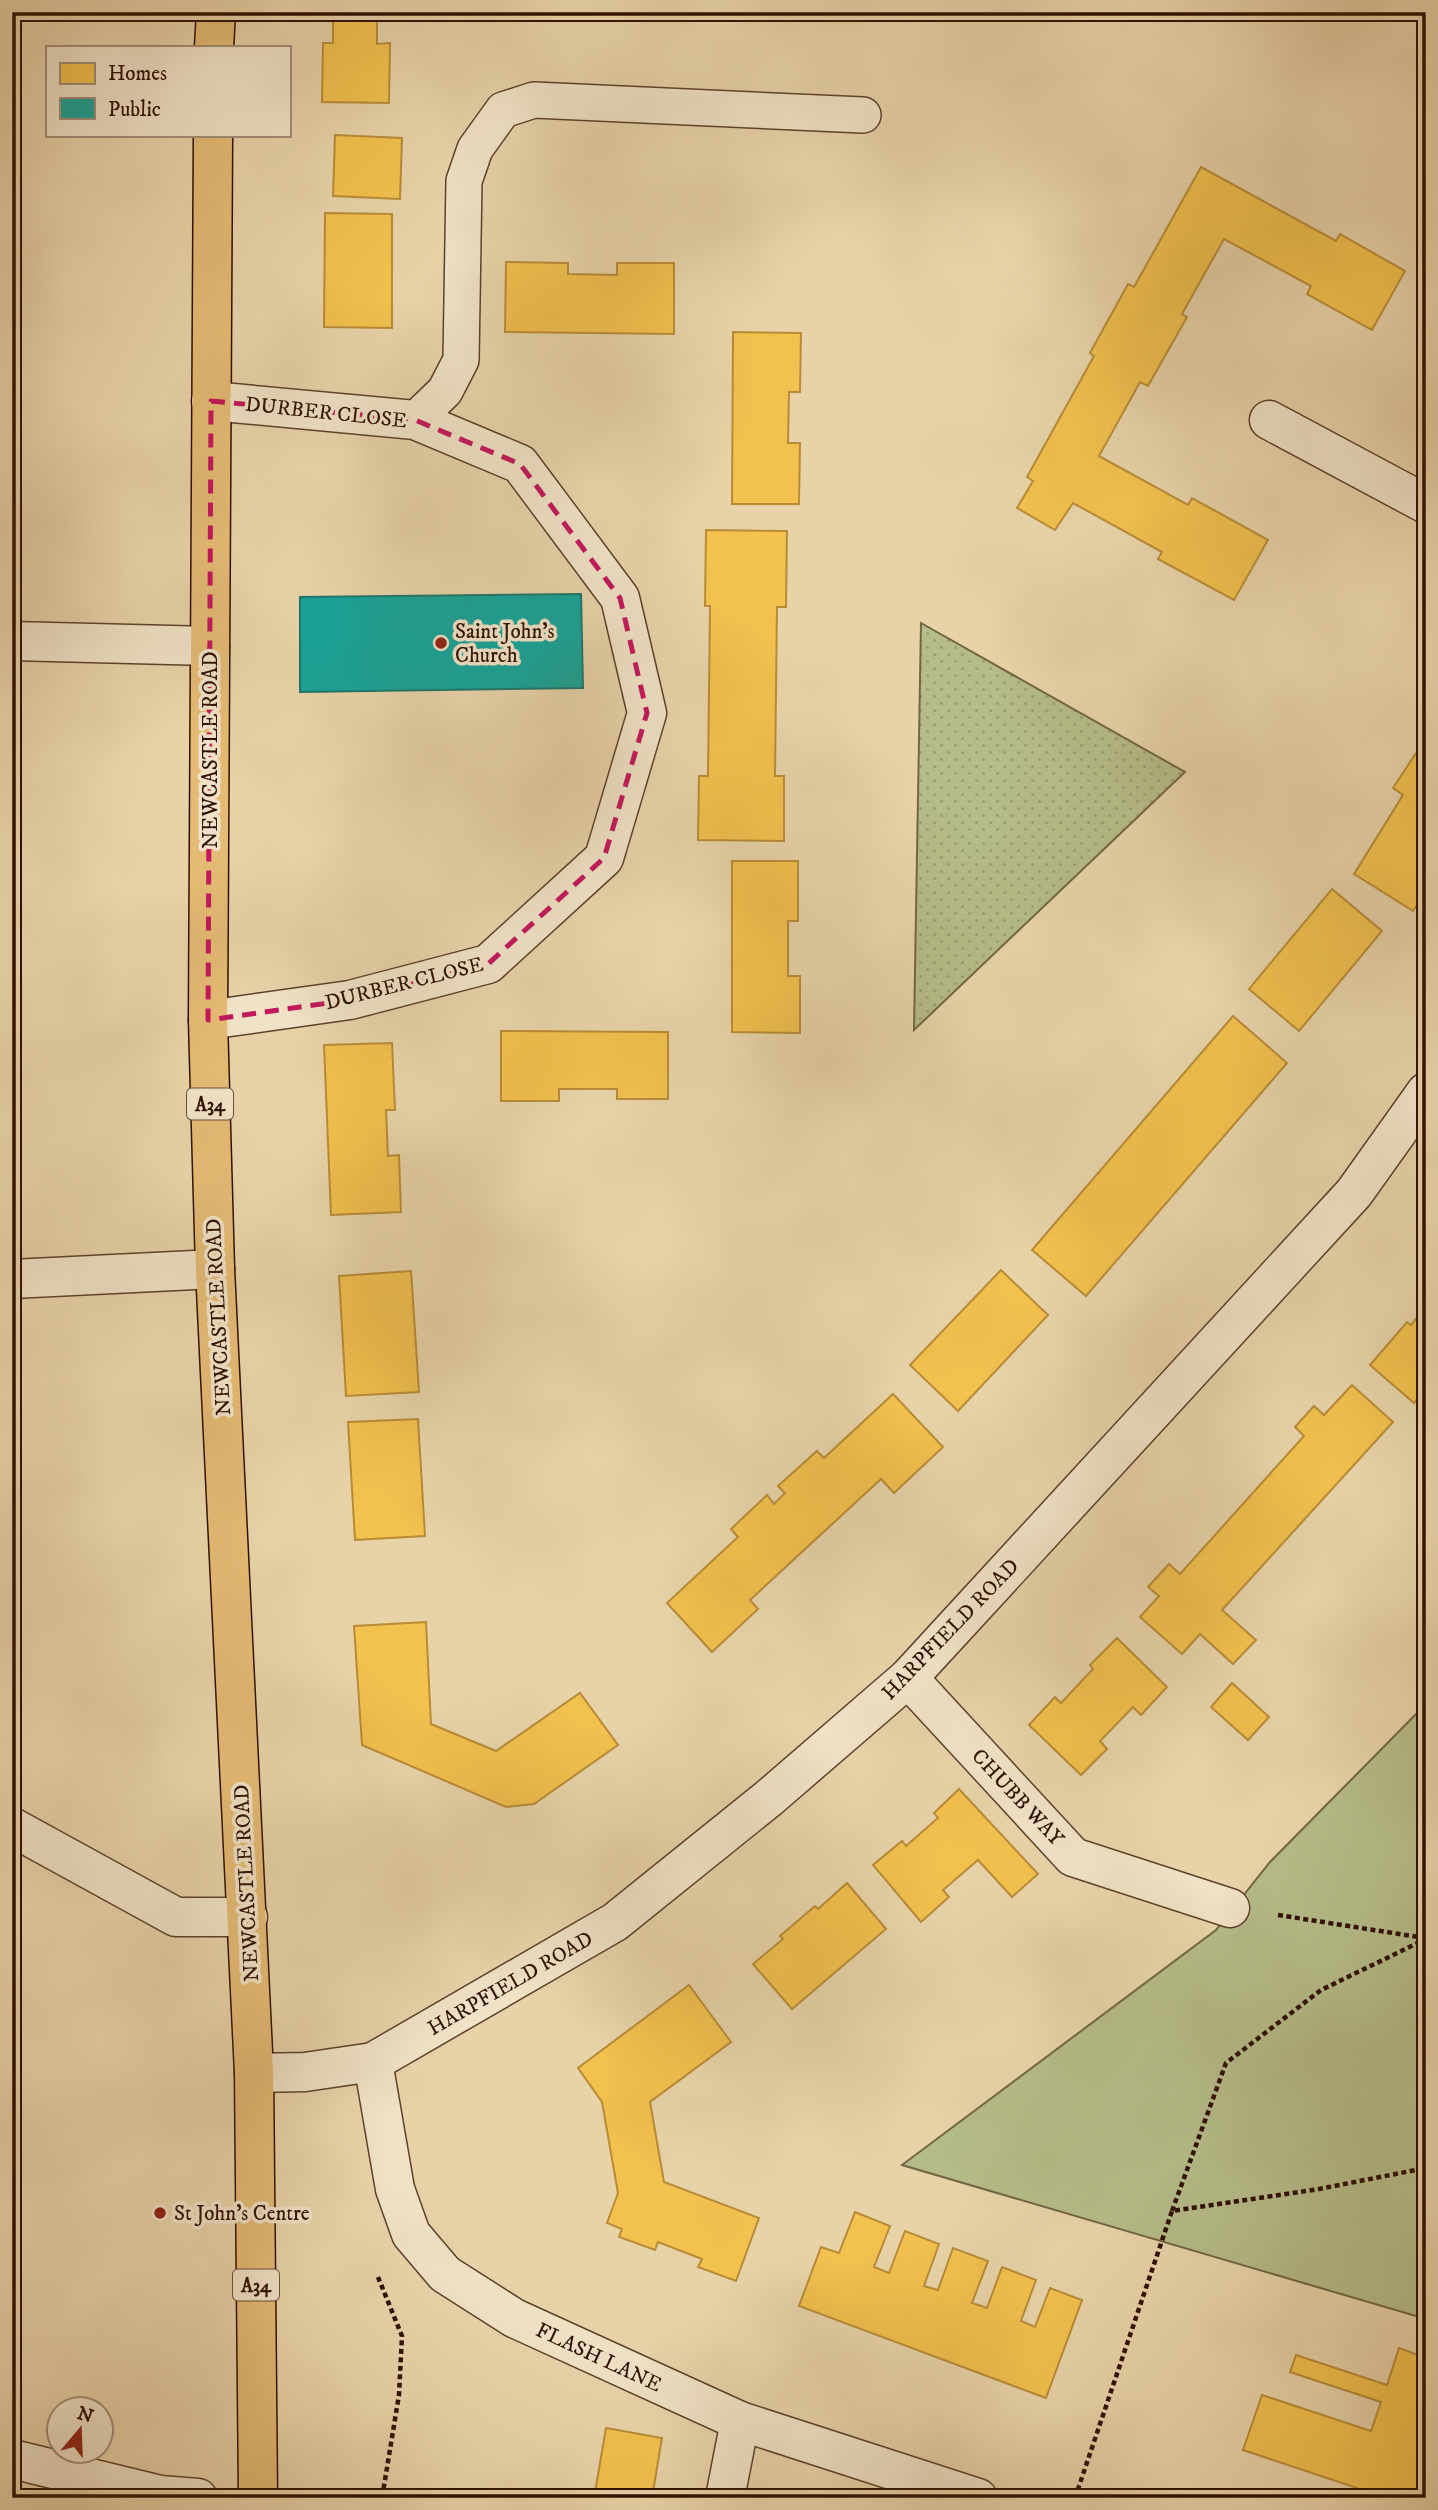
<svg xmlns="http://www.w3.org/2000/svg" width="1438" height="2510" viewBox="0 0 1438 2510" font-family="'IM FELL DW Pica',serif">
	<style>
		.park { fill: #b5bc89; stroke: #726645; stroke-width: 2 }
		.garden { fill: url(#garden-dots); stroke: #726645; stroke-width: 2 }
		.homes { fill: #f2c14e; stroke: #b88c37; stroke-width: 2 }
		.public { fill: #17a398; stroke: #1e776b; stroke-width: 2 }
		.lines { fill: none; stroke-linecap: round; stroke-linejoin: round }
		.service-casing { stroke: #5d412b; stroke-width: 38 }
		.minor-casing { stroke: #5d412b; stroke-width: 41 }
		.tertiary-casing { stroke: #5d412b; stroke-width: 41 }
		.trunk-casing { stroke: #2f1001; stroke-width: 41 }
		.path { stroke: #2f1001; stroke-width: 4.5; stroke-dasharray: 5 3.5; stroke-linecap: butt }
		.service { stroke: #f0e2c7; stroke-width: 35 }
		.minor { stroke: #f0e2c7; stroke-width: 38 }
		.tertiary { stroke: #f0e2c7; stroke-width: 38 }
		.trunk { stroke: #e4ba74; stroke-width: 38 }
		.marked { fill: none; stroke: #c2185b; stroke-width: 5; stroke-dasharray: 14 9; stroke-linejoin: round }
		.poi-dot { fill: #8f2418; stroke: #f0e2c7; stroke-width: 2.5 }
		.labels { text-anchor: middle; stroke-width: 7; stroke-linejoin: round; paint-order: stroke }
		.shield { fill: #f0e2c7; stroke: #694f3c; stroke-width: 2 }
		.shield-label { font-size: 19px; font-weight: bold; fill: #2f1001 }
		.street-label { font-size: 21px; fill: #2f1001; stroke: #f0e2c7 }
		.poi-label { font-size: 21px; fill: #2f1001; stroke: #f0e2c7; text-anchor: start }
	</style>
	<defs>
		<pattern id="garden-dots" width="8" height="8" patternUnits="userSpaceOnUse" patternTransform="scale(1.75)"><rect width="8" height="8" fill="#b5bc89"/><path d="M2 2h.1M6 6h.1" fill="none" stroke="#9ca174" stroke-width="1.8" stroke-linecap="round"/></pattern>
	</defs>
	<rect width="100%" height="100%" fill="#e8d3a9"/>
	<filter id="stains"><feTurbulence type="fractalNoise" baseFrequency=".00286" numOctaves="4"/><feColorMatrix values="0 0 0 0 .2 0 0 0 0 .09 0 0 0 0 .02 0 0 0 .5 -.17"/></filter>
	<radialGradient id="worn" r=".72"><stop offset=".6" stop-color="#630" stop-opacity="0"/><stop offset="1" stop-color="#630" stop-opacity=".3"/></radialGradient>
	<path class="park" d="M1426 1704V2319L902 2165 1216 1930 1270 1862Z"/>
	<path class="garden" d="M921 623 1185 772 914 1030Z"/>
	<g class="homes">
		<path d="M333 12H377V44L390 43 389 103 322 102 323 43H333Z"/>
		<path d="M335 135 402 138 400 199 333 196Z"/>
		<path d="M1201 167 1336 241 1340 234 1405 271 1372 330 1307 294 1311 286 1224 239 1182 314 1187 317 1148 386 1140 382 1099 456 1188 505 1192 498 1268 540 1234 600 1158 559 1162 552 1073 503 1055 530 1017 508 1033 481 1027 477 1094 356 1090 353 1128 284 1134 287Z"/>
		<path d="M325 213 392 214V328L324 327Z"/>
		<path d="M506 262 568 263V274L617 275V263H674V334L505 332Z"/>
		<path d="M733 332 801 333 800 392H789L788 443H800L799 504H732Z"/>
		<path d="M706 530 787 531 786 607H777L775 776H784V841L698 840 699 776H708L710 606H705Z"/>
		<path d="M1426 738V891L1413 911 1354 874 1403 795 1393 788Z"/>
		<path d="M732 861H798V921H788V976H800V1033L732 1032Z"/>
		<path d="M1332 889 1382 931 1299 1031 1249 989Z"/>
		<path d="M1233 1016 1287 1063 1086 1296 1032 1250Z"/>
		<path d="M501 1031 668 1032V1099H617V1089H559V1101H501Z"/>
		<path d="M392 1043 395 1110H386L388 1156 399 1155 401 1212 331 1215 324 1045Z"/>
		<path d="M1001 1270 1048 1315 958 1411 910 1365Z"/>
		<path d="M411 1271 419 1392 346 1396 339 1276Z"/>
		<path d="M1426 1306V1390L1414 1403 1370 1365 1407 1322 1411 1325Z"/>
		<path d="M1352 1385 1393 1422 1222 1610 1256 1640 1233 1664 1200 1634 1182 1654 1140 1617 1159 1596 1148 1587 1169 1564 1180 1574 1304 1436 1295 1427 1314 1406 1324 1415Z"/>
		<path d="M893 1394 943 1447 894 1493 881 1479 750 1600 758 1609 712 1652 667 1603 738 1537 731 1529 767 1495 774 1504 785 1493 778 1486 817 1451 824 1458Z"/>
		<path d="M418 1419 425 1536 355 1540 348 1422Z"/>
		<path d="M426 1622 431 1724 496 1751 580 1693 618 1745 534 1804 506 1807 362 1745 354 1626Z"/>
		<path d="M1117 1638 1167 1687 1141 1715 1133 1707 1100 1741 1107 1749 1081 1775 1029 1725 1055 1697 1061 1703 1093 1669 1090 1665Z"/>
		<path d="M1232 1683 1269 1717 1248 1740 1211 1707Z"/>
		<path d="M959 1789 1038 1874 1012 1897 978 1860 943 1890 949 1897 921 1922 873 1865 902 1841 906 1846 938 1818 934 1813Z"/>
		<path d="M847 1883 886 1929 792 2009 753 1964 783 1939 780 1936 815 1906 818 1909Z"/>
		<path d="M689 1985 731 2042 650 2102 664 2182 759 2218 736 2281 698 2267 702 2259 658 2242 655 2250 619 2237 622 2229 607 2223 618 2193 602 2102 578 2068Z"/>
		<path d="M855 2212 890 2226 874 2267 889 2273 905 2231 939 2244 924 2286 938 2290 953 2248 988 2261 972 2303 987 2308 1002 2267 1036 2280 1021 2321 1035 2327 1050 2288 1082 2300 1046 2398 799 2306 821 2247 839 2253Z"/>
		<path d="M1399 2348 1426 2358V2498H1387L1243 2450 1262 2395 1371 2431 1381 2402 1290 2372 1296 2355 1387 2385Z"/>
		<path d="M606 2428 662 2438 652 2498H594Z"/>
	</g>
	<path class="public" d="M581 594 583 688 300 692V597Z"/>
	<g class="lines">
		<g class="service-casing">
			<path id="service" d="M415 420 445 391 461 360 464 181 475 149 503 110 534 100 863 115"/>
		</g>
		<g class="minor-casing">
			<g id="minor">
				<path d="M1269 420 1426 504"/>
				<path d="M12 641 210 646"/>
				<path d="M208 1020 350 1000 488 964 604 858 647 713 620 598 520 464 415 420 211 401"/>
				<path d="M12 1279 215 1269"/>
				<path d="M908 1678 1073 1857 1230 1908"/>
				<path d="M12 1827 176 1917H248"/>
				<path d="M373 2062 395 2189 411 2234 445 2274 514 2318 740 2421 978 2498"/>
				<path d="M12 2459 160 2495 198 2498"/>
				<path d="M725 2498 740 2421"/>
			</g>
		</g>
		<g class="tertiary-casing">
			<path id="tertiary" d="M254 2073 305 2072 373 2062 615 1922 769 1798 908 1678 1354 1193 1426 1092"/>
		</g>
		<g class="trunk-casing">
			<g id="trunk">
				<path d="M214 47 216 12"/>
				<path d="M213 135 208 1020 215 1269 254 2073 258 2498"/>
			</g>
		</g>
		<g class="path">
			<path d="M1278 1915 1425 1938"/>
			<path d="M1172 2211 1226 2063 1321 1990 1426 1939"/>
			<path d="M378 2277 402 2336 399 2395 382 2498"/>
			<path d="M1075 2498 1172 2211 1319 2189 1426 2168"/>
		</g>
		<use href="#service" class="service"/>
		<use href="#minor" class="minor"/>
		<use href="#tertiary" class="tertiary"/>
		<use href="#trunk" class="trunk"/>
	</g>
	<path class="marked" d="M211 401 415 420 520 464 620 598 647 713 604 858 488 964 350 1000 208 1020Z"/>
	<g class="poi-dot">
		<circle cx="441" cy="643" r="7"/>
		<circle cx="160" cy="2213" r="7"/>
	</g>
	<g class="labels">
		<g class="shield">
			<rect x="187" y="1088.5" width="46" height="31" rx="5"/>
			<rect x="233" y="2269.5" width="46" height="31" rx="5"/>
		</g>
		<g class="shield-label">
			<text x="210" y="1111">A34</text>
			<text x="256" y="2292">A34</text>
		</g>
		<g class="street-label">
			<text transform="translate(326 412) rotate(6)" y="7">DURBER CLOSE</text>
			<text transform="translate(210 750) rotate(-90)" y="7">NEWCASTLE ROAD</text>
			<text transform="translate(404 983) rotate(-14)" y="7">DURBER CLOSE</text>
			<text transform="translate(218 1317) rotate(-93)" y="7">NEWCASTLE ROAD</text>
			<text transform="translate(950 1629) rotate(-46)" y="7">HARPFIELD ROAD</text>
			<text transform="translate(1018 1797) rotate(47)" y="7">CHUBB WAY</text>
			<text transform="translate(246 1883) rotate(-93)" y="7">NEWCASTLE ROAD</text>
			<text transform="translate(510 1983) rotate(-30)" y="7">HARPFIELD ROAD</text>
			<text transform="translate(599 2357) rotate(25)" y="7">FLASH LANE</text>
		</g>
		<g class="poi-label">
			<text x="455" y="638">Saint John's<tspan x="455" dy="24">Church</tspan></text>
			<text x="174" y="2220">St John's Centre</text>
		</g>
	</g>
	<rect width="1438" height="2510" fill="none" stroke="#e8d3a9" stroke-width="42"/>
	<rect x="14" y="14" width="1410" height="2482" fill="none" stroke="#2f1001" stroke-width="3.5"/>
	<rect x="21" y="21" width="1396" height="2468" fill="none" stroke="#2f1001" stroke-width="2"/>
	<rect x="46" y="46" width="245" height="91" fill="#f0e2c7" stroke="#a38e78" stroke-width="2"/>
	<rect x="60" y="63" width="35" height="21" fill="#f2c14e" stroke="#a38e78" stroke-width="2"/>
	<text x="108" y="80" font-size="21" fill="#2f1001">Homes</text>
	<rect x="60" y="98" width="35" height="21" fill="#17a398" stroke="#a38e78" stroke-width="2"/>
	<text x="108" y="116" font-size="21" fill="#2f1001">Public</text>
	<g transform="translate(80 2430) rotate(19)"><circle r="33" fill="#f0e2c7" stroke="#a38e78" stroke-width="2"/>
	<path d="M0-5L12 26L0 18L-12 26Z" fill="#8f2418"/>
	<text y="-10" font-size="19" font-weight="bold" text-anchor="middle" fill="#2f1001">N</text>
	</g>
	<rect width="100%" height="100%" filter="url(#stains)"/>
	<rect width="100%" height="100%" fill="url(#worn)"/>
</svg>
